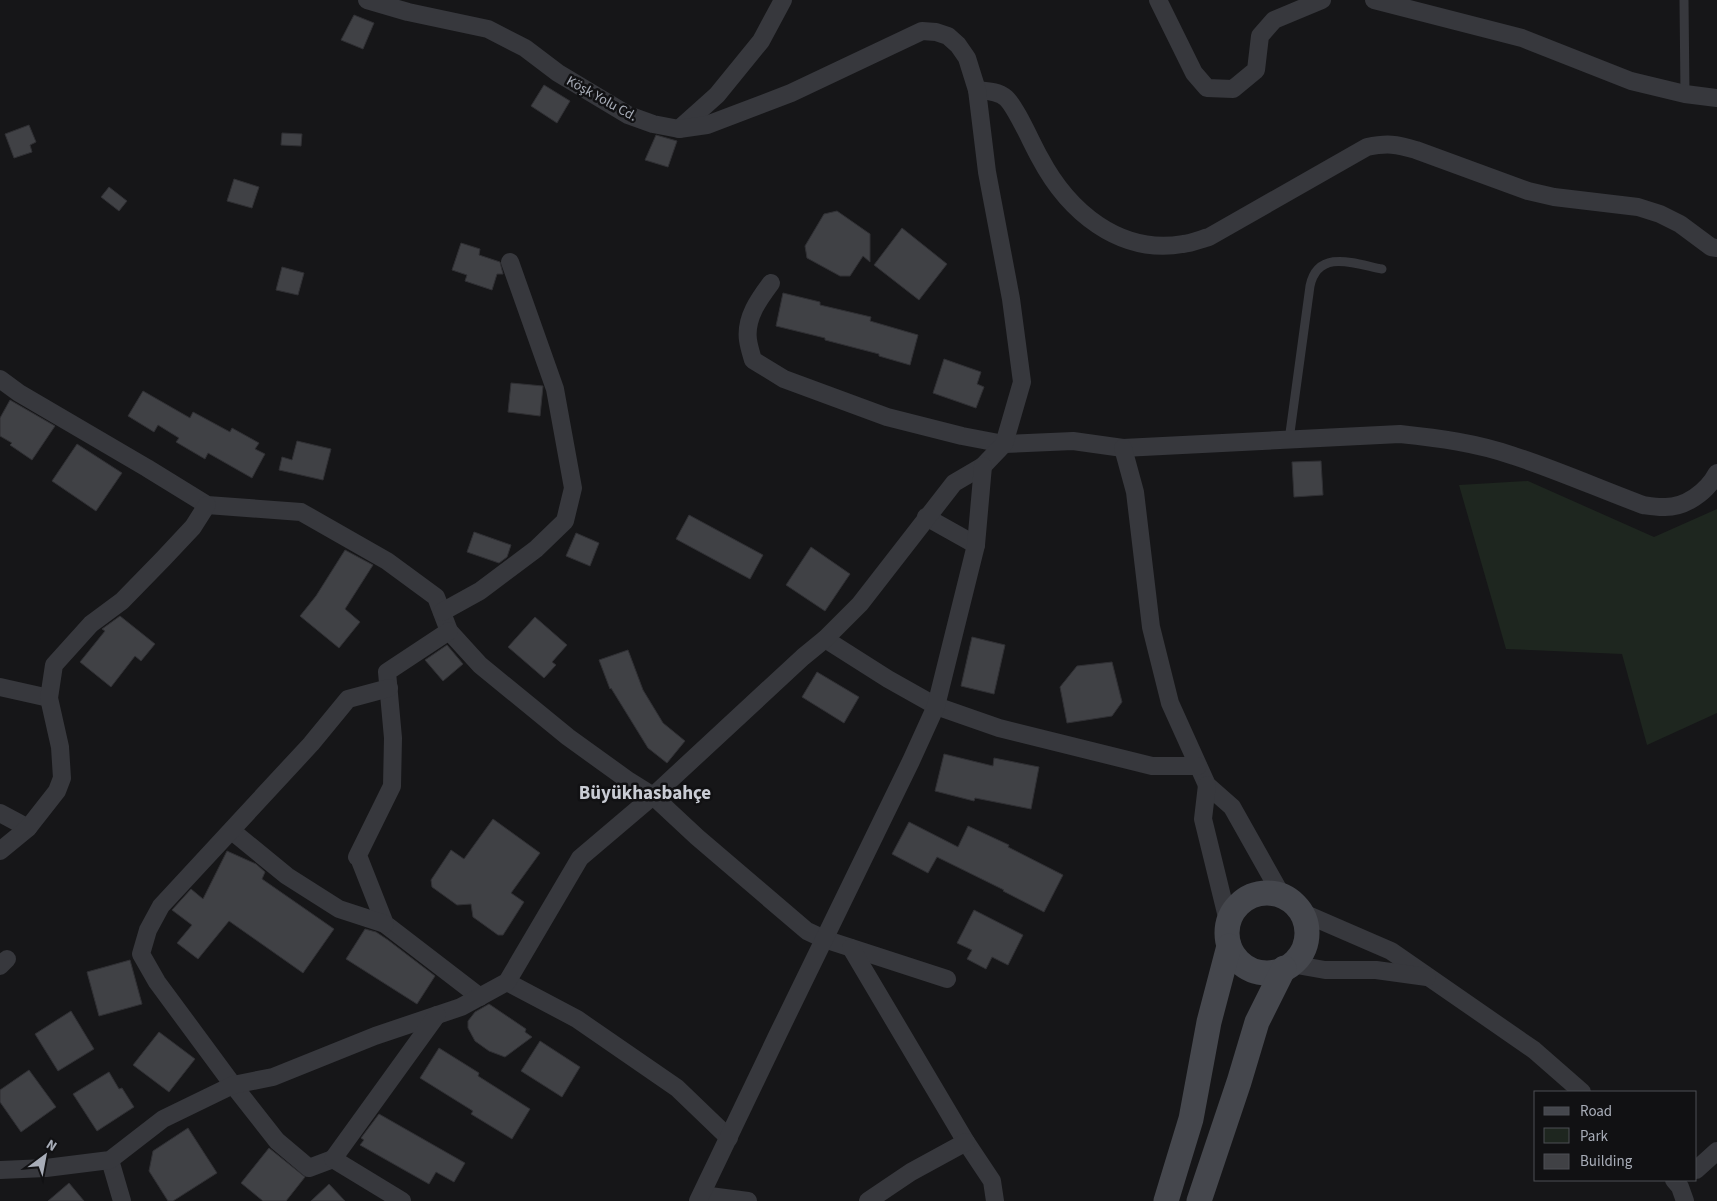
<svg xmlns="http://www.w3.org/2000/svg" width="1717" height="1201" viewBox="0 0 1717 1201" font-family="'Source Sans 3',sans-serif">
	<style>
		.green { fill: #1e261f }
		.building { fill: #404145; stroke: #303034 }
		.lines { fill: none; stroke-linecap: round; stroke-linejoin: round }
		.lane { stroke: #37383d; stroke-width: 9 }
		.street { stroke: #37383d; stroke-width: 18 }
		.secondary { stroke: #45474d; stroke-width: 25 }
		.labels { text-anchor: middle; stroke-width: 5; stroke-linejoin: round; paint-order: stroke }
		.street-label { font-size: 14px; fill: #a8adb8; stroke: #111113 }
		.district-label { font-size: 19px; font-weight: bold; fill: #c9ccd4; stroke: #111113 }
	</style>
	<rect width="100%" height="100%" fill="#161618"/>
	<path class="green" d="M1528 481 1654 537 1717 509V713L1647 745 1622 654 1506 649 1459 485Z"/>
	<g class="building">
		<path d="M354 15 374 23 363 49 341 40Z"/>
		<path d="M544 85 570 101 557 123 531 106Z"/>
		<path d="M29 125 36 142 30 145 32 152 14 158 5 134Z"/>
		<path d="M282 133 302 134 301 146 281 145Z"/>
		<path d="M656 135 677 141 668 167 645 160Z"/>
		<path d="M234 179 259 187 252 208 227 201Z"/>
		<path d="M109 187 127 201 119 211 101 197Z"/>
		<path d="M837 211 870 234V262L863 256 850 276H840L807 258 805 246 824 214Z"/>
		<path d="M902 228 947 264 919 300 874 265Z"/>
		<path d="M461 243 480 249 479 255 500 262 503 274H497L492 290 465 281 467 275 452 270Z"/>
		<path d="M282 267 304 273 298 295 276 290Z"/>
		<path d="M783 293 820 302V305L871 317 870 321 918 335 910 365 879 356V354L825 340V338L776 326Z"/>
		<path d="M944 359 981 372 977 384 984 387 976 408 933 393Z"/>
		<path d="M511 383 543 386 540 416 508 412Z"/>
		<path d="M143 391 190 418 193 412 230 432 232 428 259 443 255 449 265 454 252 478 208 453 205 459 176 442 179 438 158 425 154 432 128 416Z"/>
		<path d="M10 400 55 426 32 460 10 445 12 443 0 436V418Z"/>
		<path d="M297 441 331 449 323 480 279 470 282 457 292 460Z"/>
		<path d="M77 444 122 473 96 511 52 481Z"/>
		<path d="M1321 461 1323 495 1294 497 1292 462Z"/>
		<path d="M689 515 763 555 750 579 676 539Z"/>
		<path d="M474 532 511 545 507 557 499 563 467 552Z"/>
		<path d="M576 533 599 543 590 566 566 556Z"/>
		<path d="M811 547 850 574 825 611 786 585Z"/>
		<path d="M345 550 373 565 345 609 360 622 339 648 300 616 316 596Z"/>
		<path d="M120 616 155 644 141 661 135 656 111 687 80 662 105 631 102 629Z"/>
		<path d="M535 617 567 645 552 662 556 665 544 678 508 647Z"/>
		<path d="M972 637 1005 645 994 694 961 686Z"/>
		<path d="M447 645 463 664 443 681 425 660Z"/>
		<path d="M628 650 643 690 663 723 685 741 667 763 648 748 611 688 610 689 599 660Z"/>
		<path d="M1112 662 1122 702 1112 716 1067 723 1060 687 1077 666Z"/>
		<path d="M817 672 859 697 844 723 802 697Z"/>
		<path d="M944 754 993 766 994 758 1039 767 1031 809 975 798 974 801 935 791Z"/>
		<path d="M493 819 540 853 511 893 524 902 503 935H498L473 917 471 904 457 905 432 887 431 880 451 850 464 859Z"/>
		<path d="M909 822 958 847 968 826 1009 845 1008 847 1063 875 1044 912 1003 891 1004 890 937 857 928 873 892 854Z"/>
		<path d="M227 851 256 864 265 872 262 879 334 929 303 973 229 921 198 959 177 943 192 925 172 910 191 889 203 899Z"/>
		<path d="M974 910 1023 935 1008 965 992 957 986 969 967 959 972 950 957 943Z"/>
		<path d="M365 929 376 932 388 940 435 976 417 1004 346 959Z"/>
		<path d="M130 960 142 1004 99 1016 87 972Z"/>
		<path d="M489 1004 526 1029 525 1032 532 1037 505 1057 489 1051 475 1041 468 1028V1021L475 1012Z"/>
		<path d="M71 1011 94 1049 58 1071 35 1034Z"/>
		<path d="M159 1032 195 1059 169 1092 133 1065Z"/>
		<path d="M540 1041 580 1067 562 1097 521 1071Z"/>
		<path d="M439 1048 479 1073 478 1076 530 1109 512 1139 471 1114 473 1111 420 1078Z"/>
		<path d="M29 1070 56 1107 21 1132 0 1102V1090Z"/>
		<path d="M109 1072 119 1089 122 1088 134 1107 97 1131 73 1094Z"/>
		<path d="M379 1114 465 1163 454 1182 436 1172 429 1184 360 1145 364 1140 361 1138Z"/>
		<path d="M188 1128 217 1173 173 1201H168L149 1171 153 1151Z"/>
		<path d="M269 1148 305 1177 286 1201H263L241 1183Z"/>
		<path d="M69 1183 84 1201H48Z"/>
		<path d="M329 1184 345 1201H311Z"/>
	</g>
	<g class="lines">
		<g class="lane">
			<path d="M1684 0 1685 94"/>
			<path d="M1289 440 1310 286C1318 248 1356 264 1382 269"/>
		</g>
		<g class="street">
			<path d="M1158 0 1194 73 1207 88 1233 89 1256 70 1260 36 1274 20 1322 0"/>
			<path d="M1374 0 1522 38 1631 81 1685 94 1717 98"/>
			<path d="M977 90C987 91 998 91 1006 98 1016 107 1032 144 1040 158 1068 211 1119 255 1183 244 1192 243 1201 239 1209 237L1367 147C1387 143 1396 144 1416 150L1528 191 1554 197 1638 207 1660 214 1680 224 1711 247 1717 248"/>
			<path d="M679 129 717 95 761 41 783 0"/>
			<path d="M771 283C759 299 745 318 748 340 749 347 751 353 753 360L784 379 887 417 962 436 1004 444 1073 441 1123 448 1400 434C1438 438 1477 443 1514 456 1557 470 1600 489 1643 505 1650 506 1656 507 1663 507 1685 508 1707 492 1717 473"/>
			<path d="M0 379 19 393 147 468 207 505 301 512 387 561 436 597 449 631 480 665 568 737 629 781 653 796 697 837 807 931 824 939 947 979"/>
			<path d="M1123 448 1135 492 1151 627 1170 703 1207 785 1232 807 1282 896"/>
			<path d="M926 517 976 545"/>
			<path d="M442 612 480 591 536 549 565 521 573 488 555 389 510 262"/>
			<path d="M449 631 387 672 393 738 392 786 357 857 359 858 385 924 480 997"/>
			<path d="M825 639 888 679 936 706 999 728 1152 766H1198"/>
			<path d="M0 687 49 698"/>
			<path d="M1207 785 1203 819 1228 921"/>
			<path d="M0 813 28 828"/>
			<path d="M232 831 287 876 339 909 385 924"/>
			<path d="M0 851 28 828 57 791 62 778 60 747 49 698 54 665 91 624 122 601 163 559 193 527 207 505"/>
			<path d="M1301 912 1391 951 1534 1050 1582 1092"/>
			<path d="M851 948 966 1142 992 1181 995 1201"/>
			<path d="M1291 964 1325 970H1376L1427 977"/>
			<path d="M0 966 7 959"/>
			<path d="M507 982 577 1019 677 1088 729 1138"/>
			<path d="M333 1159 309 1168 277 1141 233 1085 157 982 141 954 148 930 161 906 311 744 348 699 389 688"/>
			<path d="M110 1160 122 1201"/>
			<path d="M0 1170 46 1168 110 1160 163 1119 233 1085 273 1077 375 1036 461 1007 507 982 580 858 653 796 803 657 825 639 860 604 954 483 983 466 1004 444 1022 382 1011 299 987 172 977 90 967 58 958 45 948 36 936 32 922 31 791 93 707 125 679 129 653 124 628 115 558 73 525 48 488 29 408 12 367 0"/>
			<path d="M1696 1170 1717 1151"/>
			<path d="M1674 1180 1680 1187 1685 1201"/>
			<path d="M702 1195 748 1201"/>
			<path d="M402 1201 333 1159 437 1015"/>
			<path d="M698 1201 778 1034 911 761 936 706 976 545 983 466"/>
			<path d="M868 1201 911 1172 966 1142"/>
		</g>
		<g class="secondary">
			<circle cx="1267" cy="933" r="40"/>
			<path d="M1166 1201 1191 1119 1209 1022 1229 946"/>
			<path d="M1199 1201 1239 1082 1257 1022 1284 968"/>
		</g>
	</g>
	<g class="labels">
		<g class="street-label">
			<text transform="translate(602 98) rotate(29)" y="5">Köşk Yolu Cd.</text>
		</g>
		<g class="district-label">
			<text x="645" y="799">Büyükhasbahçe</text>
		</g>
	</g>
	<rect x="1534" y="1091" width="162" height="90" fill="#111113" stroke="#4d4f55"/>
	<rect x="1544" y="1107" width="25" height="8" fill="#45474d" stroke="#4d4f55"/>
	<text x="1580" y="1116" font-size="15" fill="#a8adb8">Road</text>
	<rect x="1544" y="1128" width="25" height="15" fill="#1e261f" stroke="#4d4f55"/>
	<text x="1580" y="1141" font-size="15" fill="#a8adb8">Park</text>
	<rect x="1544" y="1154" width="25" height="15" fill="#404145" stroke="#4d4f55"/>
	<text x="1580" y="1166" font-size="15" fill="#a8adb8">Building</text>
	<g transform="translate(45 1156) rotate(32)" stroke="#111113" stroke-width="4" paint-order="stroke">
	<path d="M0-4L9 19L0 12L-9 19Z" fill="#a8adb8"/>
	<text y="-8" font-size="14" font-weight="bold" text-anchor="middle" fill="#a8adb8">N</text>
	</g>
</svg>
